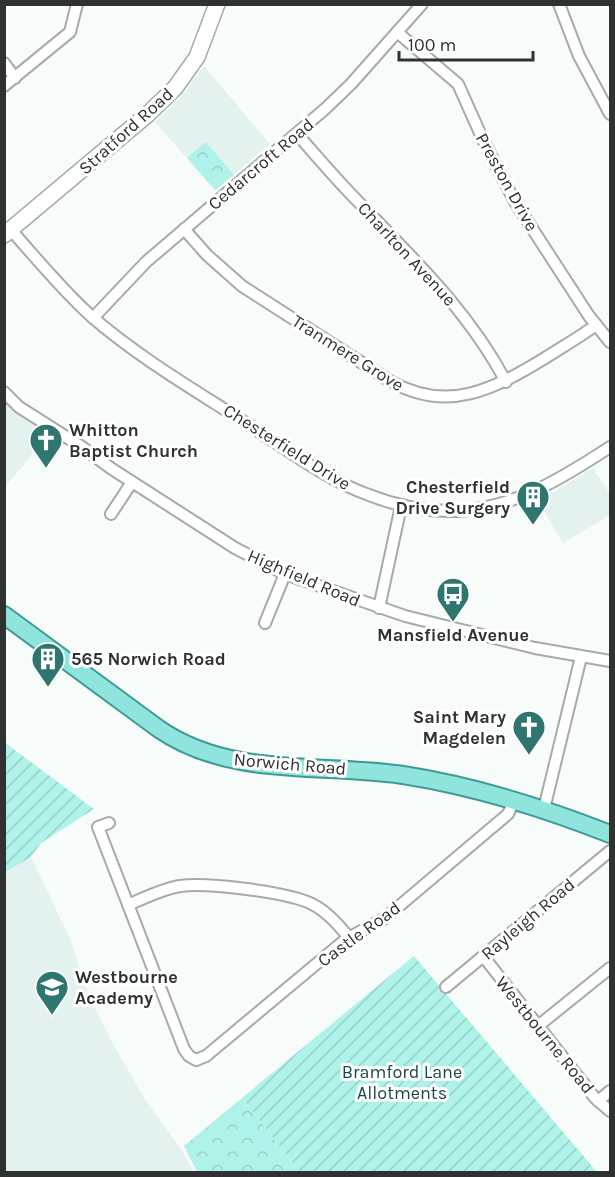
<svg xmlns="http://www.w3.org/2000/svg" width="615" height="1177" viewBox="0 0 615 1177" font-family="Karla,sans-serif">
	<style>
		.built { fill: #e3f1ef }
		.park { fill: url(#park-crowns) }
		.garden { fill: url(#garden-furrows) }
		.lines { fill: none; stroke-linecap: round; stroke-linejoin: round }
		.street-casing { stroke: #a6abaa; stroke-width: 14 }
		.secondary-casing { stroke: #a6abaa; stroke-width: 18 }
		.primary-casing { stroke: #3e9b93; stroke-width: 20 }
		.street { stroke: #fff; stroke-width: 10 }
		.secondary { stroke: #fff; stroke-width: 15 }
		.primary { stroke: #8fe5de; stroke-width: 16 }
		.labels { text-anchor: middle; stroke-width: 6; stroke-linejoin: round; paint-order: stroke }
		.street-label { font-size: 18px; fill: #303231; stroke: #fff }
		.poi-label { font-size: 18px; font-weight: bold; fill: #303231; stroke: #fff; text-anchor: start }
		.park-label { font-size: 18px; fill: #194944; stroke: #fff }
	</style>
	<defs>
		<pattern id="park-crowns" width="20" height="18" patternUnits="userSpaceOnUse" patternTransform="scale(1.5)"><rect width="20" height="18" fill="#aff2e9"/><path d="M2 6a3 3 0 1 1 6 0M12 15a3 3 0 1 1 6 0" fill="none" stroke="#97d0c8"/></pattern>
		<pattern id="garden-furrows" width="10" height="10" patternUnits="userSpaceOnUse" patternTransform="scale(1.5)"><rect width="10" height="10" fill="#aff2e9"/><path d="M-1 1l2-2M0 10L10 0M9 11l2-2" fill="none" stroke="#97d0c8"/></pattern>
	</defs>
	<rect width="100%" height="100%" fill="#f7fcfb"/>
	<g class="built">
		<path d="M204 66 270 144 215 190 155 122 180 98Z"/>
		<path d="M5 387 54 428 5 487Z"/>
		<path d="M593 468 610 494V515L563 543 538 501Z"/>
		<path d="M31 857 71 941 88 994 110 1039 146 1101 181 1149 194 1172H5L4 872Z"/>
	</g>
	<g class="park">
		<path d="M206 142 234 175 215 190 187 158Z"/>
		<path d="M242 1098 300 1172H197L184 1146Z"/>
	</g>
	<g class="garden">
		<path d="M4 742 94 809 41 843 31 857 5 872Z"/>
		<path d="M414 956 597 1172H300L242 1098Z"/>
	</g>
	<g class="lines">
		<g class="street-casing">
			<g id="street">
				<path d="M559 4 579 56 610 114"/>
				<path d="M397 32 458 84 484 142 515 202 589 316 610 342"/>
				<path d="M4 63 15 78"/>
				<path d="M4 86 70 32 77 4"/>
				<path d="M297 134C313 152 329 171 346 189 404 250 466 306 506 382"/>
				<path d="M184 229 207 255 242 286 390 381C448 414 494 389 545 358 562 347 580 337 596 325"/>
				<path d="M11 230C37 259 62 290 91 316 139 358 198 392 252 427 289 451 327 480 369 495 397 506 428 512 458 511 515 508 564 477 610 447"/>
				<path d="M93 318 146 262 325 109 351 84 422 4"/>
				<path d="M4 392 19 407 82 447 112 469 235 548 285 574 405 616 535 648 610 661"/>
				<path d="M111 514 132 482"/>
				<path d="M379 608 401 506"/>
				<path d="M265 623 285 574"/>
				<path d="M544 809 581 657"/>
				<path d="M109 823 98 827 184 1049 189 1056 196 1060 206 1056 345 940 385 918 508 814 514 801"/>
				<path d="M128 905C144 898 162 889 180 886 206 882 288 892 312 904 326 911 339 925 349 938"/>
				<path d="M483 956 595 1098 610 1111"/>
				<path d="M446 987 610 851"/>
				<path d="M538 1026 610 968"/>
				<path d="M598 1101 610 1091"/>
			</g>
		</g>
		<g class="secondary-casing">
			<path id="secondary" d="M4 235 148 114 175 88 197 57 217 4"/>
		</g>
		<g class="primary-casing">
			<path id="primary" d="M4 615 159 729C230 778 322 763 403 775 474 786 544 808 610 834"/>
		</g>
		<use href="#street" class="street"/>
		<use href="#secondary" class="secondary"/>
		<use href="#primary" class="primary"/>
	</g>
	<defs>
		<g id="church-pin" transform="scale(1.725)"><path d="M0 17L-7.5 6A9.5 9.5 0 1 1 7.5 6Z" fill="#2e766f" stroke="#fff"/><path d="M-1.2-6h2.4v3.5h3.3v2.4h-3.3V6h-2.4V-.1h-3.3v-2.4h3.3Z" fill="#fff"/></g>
		<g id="building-pin" transform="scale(1.725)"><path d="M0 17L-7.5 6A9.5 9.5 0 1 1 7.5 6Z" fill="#2e766f" stroke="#fff"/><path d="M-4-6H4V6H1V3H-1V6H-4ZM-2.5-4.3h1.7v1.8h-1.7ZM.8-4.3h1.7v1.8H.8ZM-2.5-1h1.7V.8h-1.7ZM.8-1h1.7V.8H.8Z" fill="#fff"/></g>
		<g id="bus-pin" transform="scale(1.725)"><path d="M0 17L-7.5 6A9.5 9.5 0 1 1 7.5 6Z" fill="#2e766f" stroke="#fff"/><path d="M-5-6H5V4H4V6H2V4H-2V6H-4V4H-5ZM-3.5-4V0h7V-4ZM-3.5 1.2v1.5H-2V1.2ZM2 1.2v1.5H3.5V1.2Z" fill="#fff"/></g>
		<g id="school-pin" transform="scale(1.725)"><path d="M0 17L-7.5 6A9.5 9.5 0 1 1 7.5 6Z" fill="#2e766f" stroke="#fff"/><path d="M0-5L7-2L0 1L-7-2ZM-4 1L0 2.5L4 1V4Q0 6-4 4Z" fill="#fff"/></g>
	</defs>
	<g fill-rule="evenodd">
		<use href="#church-pin" x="46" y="440"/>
		<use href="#building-pin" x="533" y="497"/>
		<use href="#bus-pin" x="453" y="594"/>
		<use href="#building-pin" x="48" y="659"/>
		<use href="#church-pin" x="529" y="727"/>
		<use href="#school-pin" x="52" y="987"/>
	</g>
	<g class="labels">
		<g class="street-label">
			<text transform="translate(126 131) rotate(-42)" y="6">Stratford Road</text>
			<text transform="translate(261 164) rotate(-40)" y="6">Cedarcroft Road</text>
			<text transform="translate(507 182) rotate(61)" y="6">Preston Drive</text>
			<text transform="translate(407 254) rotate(47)" y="6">Charlton Avenue</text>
			<text transform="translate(348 353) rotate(32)" y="6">Tranmere Grove</text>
			<text transform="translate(287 447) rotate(32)" y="6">Chesterfield Drive</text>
			<text transform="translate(304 578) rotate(23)" y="6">Highfield Road</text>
			<text transform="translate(290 764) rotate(5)" y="6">Norwich Road</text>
			<text transform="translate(528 919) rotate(-40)" y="6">Rayleigh Road</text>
			<text transform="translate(359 934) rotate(-36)" y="6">Castle Road</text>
			<text transform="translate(545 1035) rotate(51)" y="6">Westbourne Road</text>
		</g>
		<g class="poi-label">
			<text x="69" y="436">Whitton<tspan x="69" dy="21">Baptist Church</tspan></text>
			<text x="510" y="493" text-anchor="end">Chesterfield<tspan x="510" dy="21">Drive Surgery</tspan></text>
			<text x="453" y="641" text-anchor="middle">Mansfield Avenue</text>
			<text x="71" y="665">565 Norwich Road</text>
			<text x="506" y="723" text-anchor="end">Saint Mary<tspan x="506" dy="21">Magdelen</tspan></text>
			<text x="75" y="983">Westbourne<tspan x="75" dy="21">Academy</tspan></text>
		</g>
		<g class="park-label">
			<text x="402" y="1078">Bramford Lane<tspan x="402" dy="21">Allotments</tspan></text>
		</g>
	</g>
	<rect width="615" height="1177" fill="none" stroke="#303231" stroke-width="12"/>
	<path d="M399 51v9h134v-9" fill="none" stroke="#303231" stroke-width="3"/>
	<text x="408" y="51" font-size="18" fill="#303231" stroke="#ffffff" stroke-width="4.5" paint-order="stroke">100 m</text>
</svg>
